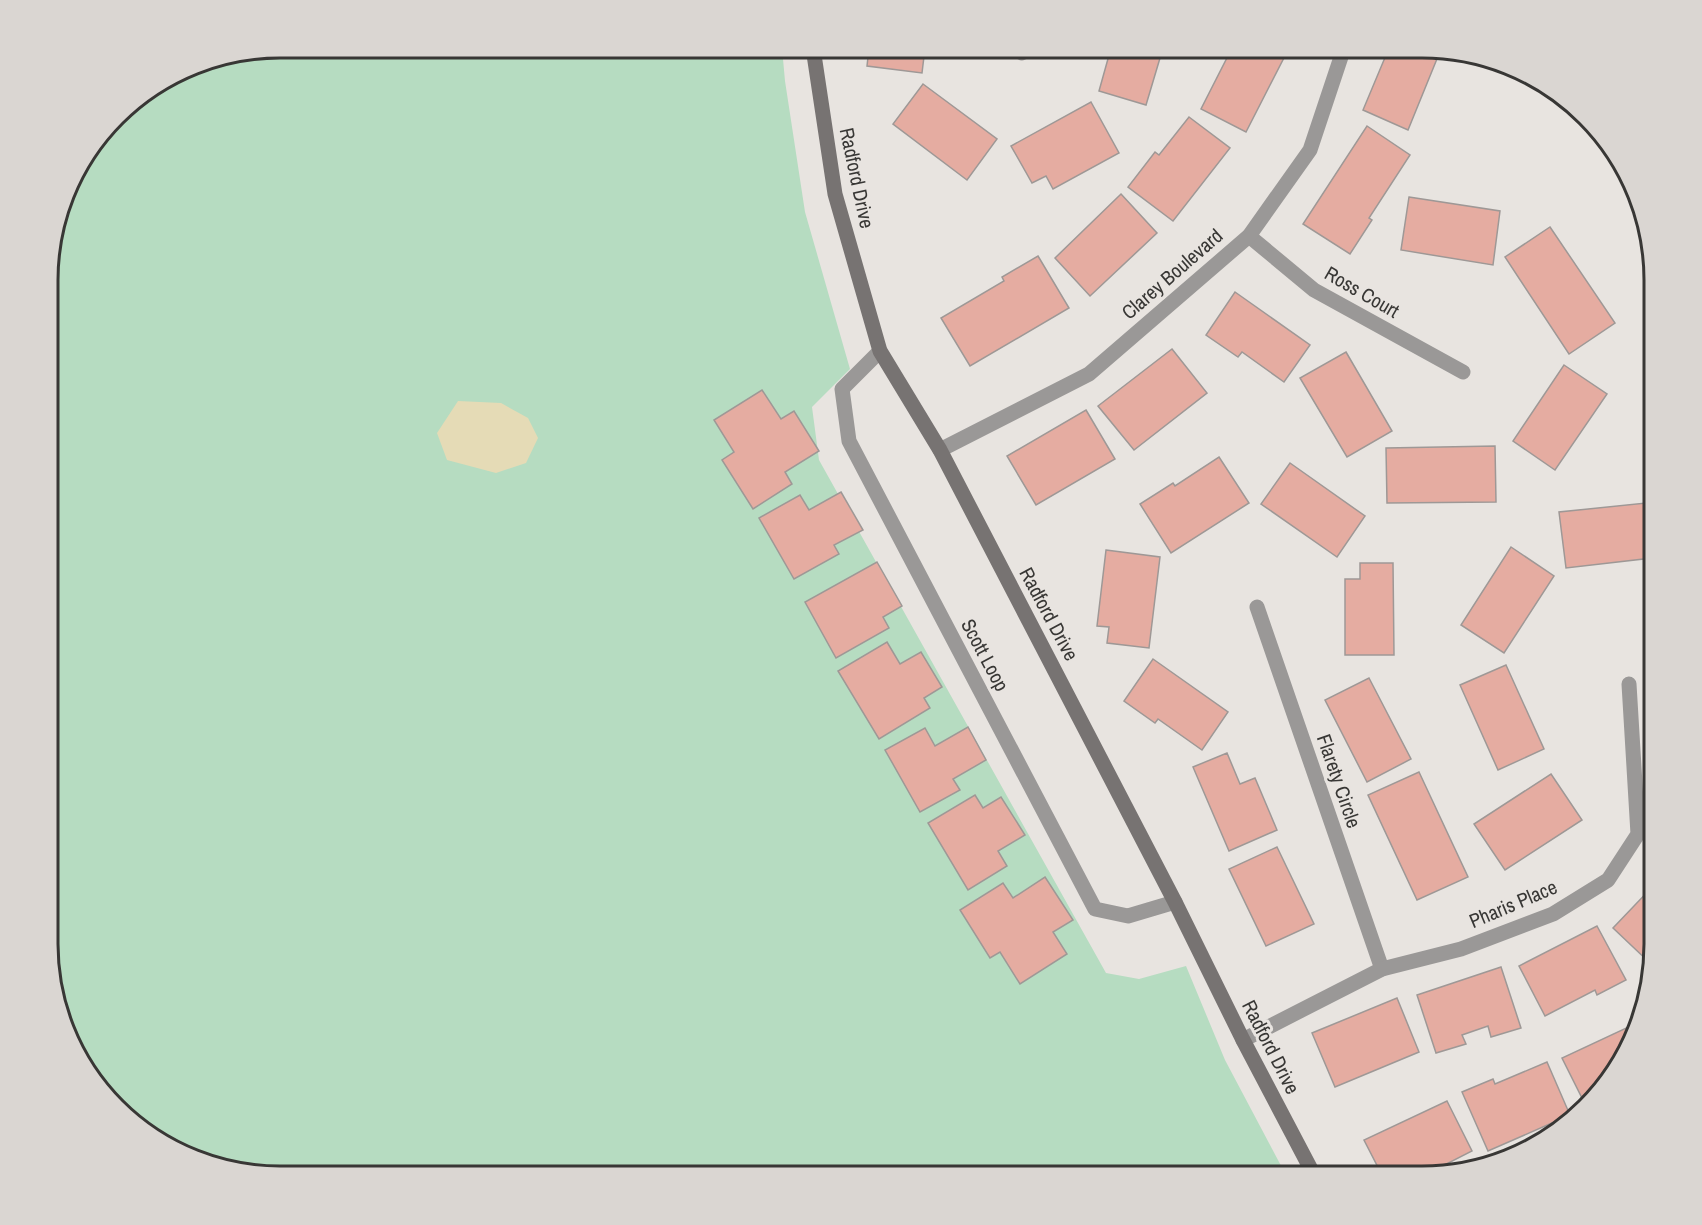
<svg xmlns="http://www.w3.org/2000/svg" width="1702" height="1225" viewBox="0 0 1702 1225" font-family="'Archivo Narrow',sans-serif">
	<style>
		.green { fill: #b6dcc1 }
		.sand { fill: #e5dbb6 }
		.building { fill: #e5aca1; stroke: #9e9896; stroke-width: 1.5 }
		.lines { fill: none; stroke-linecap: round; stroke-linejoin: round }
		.street { stroke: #9a9897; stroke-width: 15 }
		.secondary { stroke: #777372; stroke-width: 15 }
		.labels { text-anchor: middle; stroke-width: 6; stroke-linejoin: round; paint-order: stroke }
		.street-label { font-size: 20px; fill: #383735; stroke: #e8e4e0 }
		.rim { fill: none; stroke: #383735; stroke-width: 3 }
	</style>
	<rect width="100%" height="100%" fill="#e8e4e0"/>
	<path class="green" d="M280 48H782L785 81 805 212 850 369 812 407 819 460 1106 973 1139 979 1186 966 1225 1060 1287 1177H265L192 1159 139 1129 79 1061 50 975V250L72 177 127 106 192 66Z"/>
	<path class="sand" d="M458 401 501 403 528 418 538 438 526 463 496 473 447 460 437 433Z"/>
	<g class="building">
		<path d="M869 48H925L922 73 867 66Z"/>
		<path d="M1111 48H1163L1146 105 1099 91Z"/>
		<path d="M1232 48H1289L1246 132 1201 109Z"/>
		<path d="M1389 48 1441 49 1408 130 1363 110Z"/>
		<path d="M923 84 997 139 967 180 893 124Z"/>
		<path d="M1091 102 1119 153 1053 189 1046 176 1032 183 1011 146Z"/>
		<path d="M1189 117 1230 148 1173 221 1128 187 1155 152 1159 155Z"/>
		<path d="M1367 126 1410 155 1369 218 1372 220 1350 254 1303 224Z"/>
		<path d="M1121 194 1157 233 1090 296 1055 258Z"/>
		<path d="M1409 197 1500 211 1493 265 1401 250Z"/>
		<path d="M1550 227 1615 323 1569 354 1505 257Z"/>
		<path d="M1038 256 1069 308 970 366 941 318 1004 281 1002 277Z"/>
		<path d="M1235 292 1310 345 1284 382 1242 352 1238 357 1206 335Z"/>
		<path d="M1172 349 1207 393 1134 450 1098 406Z"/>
		<path d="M1346 352 1392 431 1347 457 1300 378Z"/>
		<path d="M1564 365 1607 394 1555 470 1513 441Z"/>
		<path d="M762 390 781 419 794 411 819 451 785 472 792 484 753 509 722 460 734 452 714 420Z"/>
		<path d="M1086 410 1115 459 1036 505 1007 456Z"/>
		<path d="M1495 446 1496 502 1387 503 1386 448Z"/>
		<path d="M1219 457 1249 503 1171 553 1140 504 1173 483 1175 486Z"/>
		<path d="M1290 463 1365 516 1337 557 1261 504Z"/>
		<path d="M841 492 863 530 834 545 839 554 794 579 759 518 800 495 809 510Z"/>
		<path d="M1646 503 1652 558 1566 568 1559 512Z"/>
		<path d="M1511 547 1554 576 1504 653 1461 625Z"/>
		<path d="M1106 550 1160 557 1149 648 1107 643 1109 627 1097 626Z"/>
		<path d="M877 562 902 606 883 617 889 628 836 658 805 602Z"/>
		<path d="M1360 563H1393L1394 655H1345V579H1360Z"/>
		<path d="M887 642 900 664 921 652 942 687 924 698 930 708 879 739 838 671Z"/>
		<path d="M1153 659 1228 712 1202 750 1158 719 1155 723 1124 701Z"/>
		<path d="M1506 665 1544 749 1498 770 1460 685Z"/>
		<path d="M1369 678 1411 759 1367 782 1325 700Z"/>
		<path d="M968 727 986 760 953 779 960 790 920 812 885 750 925 728 935 746Z"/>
		<path d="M1227 753 1240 784 1255 778 1277 830 1229 851 1193 767Z"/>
		<path d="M1419 772 1468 877 1417 900 1368 795Z"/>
		<path d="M1551 774 1582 820 1505 870 1474 824Z"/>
		<path d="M975 795 983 808 1001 797 1025 835 998 851 1007 866 968 890 928 823Z"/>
		<path d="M1277 847 1314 924 1266 946 1229 869Z"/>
		<path d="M1045 877 1073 920 1053 932 1067 954 1020 984 1000 952 990 958 960 910 1003 883 1013 898Z"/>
		<path d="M1654 885V960L1652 965 1613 928Z"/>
		<path d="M1597 926 1626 980 1597 995 1595 990 1545 1016 1519 966Z"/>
		<path d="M1501 967 1521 1028 1491 1037 1488 1026 1462 1035 1466 1044 1436 1053 1417 995Z"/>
		<path d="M1397 998 1419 1052 1335 1087 1312 1033Z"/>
		<path d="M1639 1022 1636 1033 1606 1086 1585 1104 1562 1058Z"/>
		<path d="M1547 1062 1570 1115 1488 1151 1462 1092 1493 1079 1495 1084Z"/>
		<path d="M1447 1101 1472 1151 1421 1177H1383L1364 1140Z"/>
	</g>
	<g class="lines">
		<g class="street">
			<path d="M1021 48 1022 53"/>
			<path d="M1249 236 1314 290 1463 372"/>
			<path d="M880 351 842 389 849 441 1095 909 1128 916 1175 902"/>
			<path d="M940 450 1089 374 1249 236 1310 150 1344 48"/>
			<path d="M1257 607 1382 969"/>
			<path d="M1243 1040 1382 969 1461 949 1553 914 1608 880 1638 834 1629 684"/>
		</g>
		<path class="secondary" d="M813 48 835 194 880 351 940 450 1175 902 1243 1040 1315 1177"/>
	</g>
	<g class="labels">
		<g class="street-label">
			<text transform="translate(857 178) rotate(78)" y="7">Radford Drive</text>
			<text transform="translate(1172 274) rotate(-41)" y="7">Clarey Boulevard</text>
			<text transform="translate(1362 292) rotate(30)" y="7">Ross Court</text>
			<text transform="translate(1049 614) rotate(62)" y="7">Radford Drive</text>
			<text transform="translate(985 655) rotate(62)" y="7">Scott Loop</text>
			<text transform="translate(1339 781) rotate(71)" y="7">Flarety Circle</text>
			<text transform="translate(1513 904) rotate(-23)" y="7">Pharis Place</text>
			<text transform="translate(1271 1047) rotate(63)" y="7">Radford Drive</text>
		</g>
	</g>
	<path d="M0 0H1702V1225H0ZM280 58H1422A222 222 0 0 1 1644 280V944A222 222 0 0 1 1422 1166H280A222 222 0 0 1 58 944V280A222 222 0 0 1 280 58Z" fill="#dad6d2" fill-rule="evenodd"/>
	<path class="rim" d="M280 58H1422A222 222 0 0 1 1644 280V944A222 222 0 0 1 1422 1166H280A222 222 0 0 1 58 944V280A222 222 0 0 1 280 58Z"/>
</svg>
